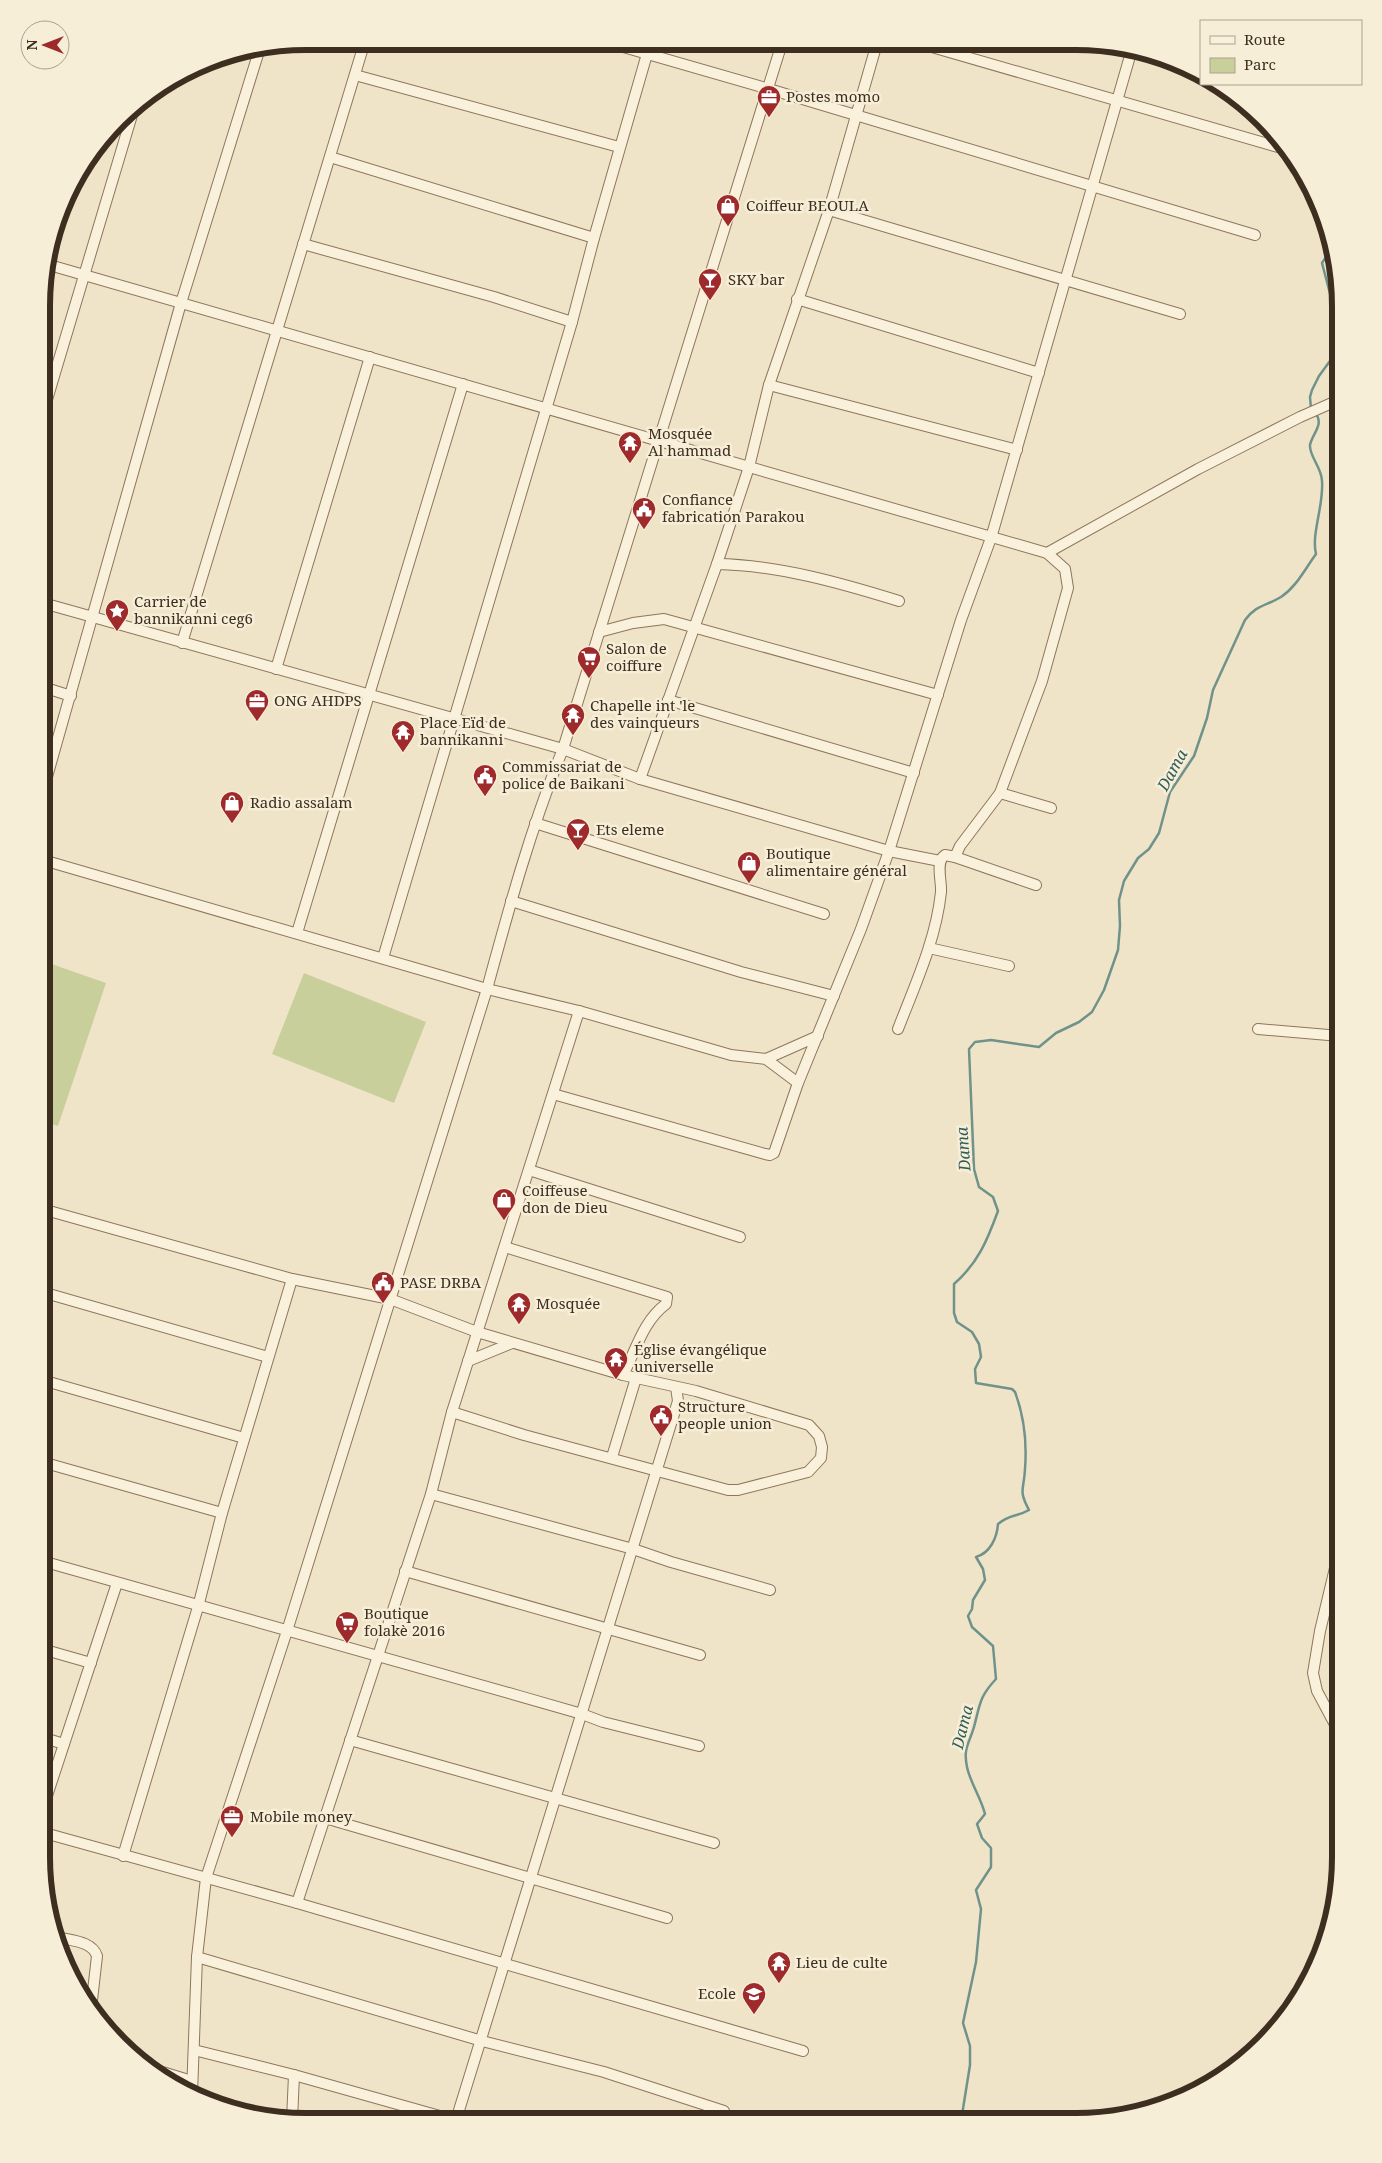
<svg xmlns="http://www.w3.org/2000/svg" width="1382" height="2163" viewBox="0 0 1382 2163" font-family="'Noto Serif',serif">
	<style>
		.green { fill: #c9cf9b }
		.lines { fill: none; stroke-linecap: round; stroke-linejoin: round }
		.stream { stroke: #6f938a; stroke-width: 2.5 }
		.minor-casing { stroke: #8d765c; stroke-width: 12 }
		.minor { stroke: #faf1dc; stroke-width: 10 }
		.labels { text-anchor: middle; stroke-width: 5; stroke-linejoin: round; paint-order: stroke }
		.poi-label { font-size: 15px; fill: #3d2e20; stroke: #f7eed8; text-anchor: start }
		.water-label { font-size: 16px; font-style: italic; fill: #2f5d5a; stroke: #f7eed8 }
		.rim { fill: none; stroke: #3d2e20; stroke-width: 6 }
	</style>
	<rect width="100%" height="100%" fill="#f0e4c8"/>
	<g class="green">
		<path d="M43 961 106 983 58 1126 42 1121Z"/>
		<path d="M304 973 426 1022 394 1103 272 1054Z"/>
	</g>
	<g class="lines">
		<g class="stream">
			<path d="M1311 409 1310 397 1312 390 1319 376 1338 350 1340 336V319L1333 305 1322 263 1330 251"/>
			<path d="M964 2121 962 2115 970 2065V2046L963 2023 976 1962 981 1909 976 1890 991 1867V1848L982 1838 977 1824 985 1814C981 1798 970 1782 967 1767 963 1748 969 1744 974 1727 980 1705 979 1697 996 1679L993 1646 972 1627 968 1616 972 1609 973 1600 985 1580 983 1569 976 1557C990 1553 997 1538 998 1524 1010 1514 1017 1517 1029 1510 1018 1489 1024 1491 1025 1469 1027 1443 1024 1416 1015 1392L1012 1389 976 1383 975 1369 981 1357 979 1344 972 1332 957 1322 954 1313V1284C978 1263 987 1241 998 1211L993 1197 979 1187 974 1169 969 1049 975 1042 991 1040 1039 1047 1056 1033 1079 1022 1092 1012 1104 990 1118 950 1120 926 1119 900 1124 881 1138 858 1149 849 1159 833 1170 792 1194 756 1207 718 1213 690 1245 620C1256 605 1266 606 1281 597 1297 586 1305 569 1316 554 1311 534 1324 505 1322 481 1322 468 1309 456 1310 445 1312 434 1325 424 1315 413"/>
		</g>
		<g class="minor-casing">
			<g id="minor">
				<path d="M606 42 769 89 1255 235"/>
				<path d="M918 43 1278 147"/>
				<path d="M355 75 619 147"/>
				<path d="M330 157 594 238"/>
				<path d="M829 210 1180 314"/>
				<path d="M303 244 494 297 572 322"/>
				<path d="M46 264 1047 553 1198 469 1300 417 1341 399"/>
				<path d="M797 299 1039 373"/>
				<path d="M769 385 1017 450"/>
				<path d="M43 413 135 105"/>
				<path d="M717 564C778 565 841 583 899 601"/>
				<path d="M43 603 563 749 640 779 889 851 940 861"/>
				<path d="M599 632 633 623 664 619 938 695"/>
				<path d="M182 643 365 41"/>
				<path d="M276 669 370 357"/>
				<path d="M43 687 71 696"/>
				<path d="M668 700 914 773"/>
				<path d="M640 779 717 564 749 467 769 385 829 210 877 43"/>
				<path d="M43 791 181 303 259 51"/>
				<path d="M1000 793 1051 808"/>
				<path d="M535 823 824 914"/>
				<path d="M955 857 960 846 1000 793 1042 681 1068 588 1065 569 1047 553"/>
				<path d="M43 860 487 989 579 1011 731 1055 766 1059 798 1083"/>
				<path d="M511 901 741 972 834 996"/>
				<path d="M297 933 463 384"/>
				<path d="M929 948 1009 966"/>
				<path d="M383 958 572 322 594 238 647 54"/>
				<path d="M898 1029C915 985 936 940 941 892 942 882 935 862 945 855L955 857 1036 885"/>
				<path d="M1258 1029 1340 1036"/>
				<path d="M766 1059 818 1036"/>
				<path d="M553 1094 765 1154 770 1155 774 1153 798 1083 861 929 889 851 961 620 991 538 1132 49"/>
				<path d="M529 1170 740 1237"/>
				<path d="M42 1209 292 1279 390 1299 477 1332 623 1375 696 1391 809 1425 819 1436 822 1447 821 1458 808 1472 738 1490H728L524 1435 452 1412"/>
				<path d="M505 1247 667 1297 666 1304C643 1321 636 1350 623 1375"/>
				<path d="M42 1292 268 1357"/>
				<path d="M468 1361 512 1343"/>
				<path d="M42 1380 244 1438"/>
				<path d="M612 1457 636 1378"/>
				<path d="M42 1462 222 1513"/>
				<path d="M431 1494 633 1549 671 1562 770 1590"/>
				<path d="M42 1561C221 1613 402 1662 582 1714L603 1722 699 1746"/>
				<path d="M405 1571 700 1655"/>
				<path d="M42 1649 91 1663"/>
				<path d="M1340 1734 1317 1691 1313 1673 1320 1631 1336 1564 1340 1534"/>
				<path d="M41 1737 64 1744"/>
				<path d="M350 1740 714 1843"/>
				<path d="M41 1814 117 1583"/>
				<path d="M325 1818 667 1918"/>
				<path d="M41 1832 297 1903 803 2051"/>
				<path d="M123 1856 198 1607 222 1513 292 1279"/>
				<path d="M297 1903 431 1494 452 1412 579 1011"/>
				<path d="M57 1937C72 1941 92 1941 97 1956L91 2009"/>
				<path d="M197 1957 482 2041 604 2072 724 2111"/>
				<path d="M194 2050 294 2075 454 2120"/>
				<path d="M146 2067 192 2081"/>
				<path d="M192 2094 197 1957 206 1878 287 1631 487 989C509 908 531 827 563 749L782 43"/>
				<path d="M292 2120 294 2075"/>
				<path d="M456 2120 678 1401 676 1387"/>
			</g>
		</g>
		<use href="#minor" class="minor"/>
	</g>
	<defs>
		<g id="office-pin" transform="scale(1.25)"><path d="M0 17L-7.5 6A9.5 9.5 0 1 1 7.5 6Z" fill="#9e2a2b" stroke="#f7eed8"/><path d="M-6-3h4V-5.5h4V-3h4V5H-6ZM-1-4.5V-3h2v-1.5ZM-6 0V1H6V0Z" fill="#fff"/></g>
		<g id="shop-pin" transform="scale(1.25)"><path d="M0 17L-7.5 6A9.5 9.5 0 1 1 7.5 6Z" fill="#9e2a2b" stroke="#f7eed8"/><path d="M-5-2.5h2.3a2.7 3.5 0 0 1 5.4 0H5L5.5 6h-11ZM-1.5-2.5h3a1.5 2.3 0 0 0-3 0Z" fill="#fff"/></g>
		<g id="bar-pin" transform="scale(1.25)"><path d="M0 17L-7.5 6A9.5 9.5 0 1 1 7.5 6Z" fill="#9e2a2b" stroke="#f7eed8"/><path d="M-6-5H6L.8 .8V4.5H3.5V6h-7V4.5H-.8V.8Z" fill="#fff"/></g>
		<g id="temple-pin" transform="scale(1.25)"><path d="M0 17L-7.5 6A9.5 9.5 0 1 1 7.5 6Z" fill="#9e2a2b" stroke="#f7eed8"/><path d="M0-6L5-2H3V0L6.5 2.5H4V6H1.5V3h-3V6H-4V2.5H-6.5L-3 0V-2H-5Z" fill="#fff"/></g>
		<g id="civic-pin" transform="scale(1.25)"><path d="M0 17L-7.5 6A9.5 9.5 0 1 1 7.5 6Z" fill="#9e2a2b" stroke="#f7eed8"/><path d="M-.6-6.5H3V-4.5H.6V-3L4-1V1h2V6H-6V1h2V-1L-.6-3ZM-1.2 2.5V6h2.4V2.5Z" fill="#fff"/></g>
		<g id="sight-pin" transform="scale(1.25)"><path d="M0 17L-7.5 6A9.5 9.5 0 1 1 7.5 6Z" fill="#9e2a2b" stroke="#f7eed8"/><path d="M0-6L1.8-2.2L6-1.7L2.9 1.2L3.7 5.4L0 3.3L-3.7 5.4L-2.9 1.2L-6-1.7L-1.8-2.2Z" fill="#fff"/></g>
		<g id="supermarket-pin" transform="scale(1.25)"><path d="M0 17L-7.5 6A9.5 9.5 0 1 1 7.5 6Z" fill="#9e2a2b" stroke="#f7eed8"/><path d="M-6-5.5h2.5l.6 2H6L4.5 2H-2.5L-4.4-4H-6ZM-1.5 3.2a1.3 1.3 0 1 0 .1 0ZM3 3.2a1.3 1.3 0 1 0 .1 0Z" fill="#fff"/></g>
		<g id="school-pin" transform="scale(1.25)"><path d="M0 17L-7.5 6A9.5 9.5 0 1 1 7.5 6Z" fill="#9e2a2b" stroke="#f7eed8"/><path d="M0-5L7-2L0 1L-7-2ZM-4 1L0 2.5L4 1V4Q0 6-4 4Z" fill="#fff"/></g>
	</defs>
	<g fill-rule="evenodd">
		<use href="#office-pin" x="769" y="97"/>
		<use href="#shop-pin" x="728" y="206"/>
		<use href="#bar-pin" x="710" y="280"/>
		<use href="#temple-pin" x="630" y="443"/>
		<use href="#civic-pin" x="644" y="509"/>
		<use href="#sight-pin" x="117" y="611"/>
		<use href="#supermarket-pin" x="589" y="658"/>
		<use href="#office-pin" x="257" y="701"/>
		<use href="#temple-pin" x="573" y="715"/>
		<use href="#temple-pin" x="403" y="732"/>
		<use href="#civic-pin" x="485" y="776"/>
		<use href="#shop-pin" x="232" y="803"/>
		<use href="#bar-pin" x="578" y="830"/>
		<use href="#shop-pin" x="749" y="863"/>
		<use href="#shop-pin" x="504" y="1200"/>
		<use href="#civic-pin" x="383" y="1283"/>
		<use href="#temple-pin" x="519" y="1304"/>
		<use href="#temple-pin" x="616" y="1359"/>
		<use href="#civic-pin" x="661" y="1416"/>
		<use href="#supermarket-pin" x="347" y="1623"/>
		<use href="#office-pin" x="232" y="1817"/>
		<use href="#temple-pin" x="779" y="1963"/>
		<use href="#school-pin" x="754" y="1994"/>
	</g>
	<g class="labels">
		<g class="poi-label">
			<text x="786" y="102">Postes momo</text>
			<text x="746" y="211">Coiffeur BEOULA</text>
			<text x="728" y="285">SKY bar</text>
			<text x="648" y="439">Mosquée<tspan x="648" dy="17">Al hammad</tspan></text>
			<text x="662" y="505">Confiance<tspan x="662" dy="17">fabrication Parakou</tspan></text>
			<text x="134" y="607">Carrier de<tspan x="134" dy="17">bannikanni ceg6</tspan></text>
			<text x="606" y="654">Salon de<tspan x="606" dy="17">coiffure</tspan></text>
			<text x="274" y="706">ONG AHDPS</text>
			<text x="590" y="711">Chapelle int 'le<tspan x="590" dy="17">des vainqueurs</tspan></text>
			<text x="420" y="728">Place Eïd de<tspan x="420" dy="17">bannikanni</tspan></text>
			<text x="502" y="772">Commissariat de<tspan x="502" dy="17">police de Baikani</tspan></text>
			<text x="250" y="808">Radio assalam</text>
			<text x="596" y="835">Ets eleme</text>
			<text x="766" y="859">Boutique<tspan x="766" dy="17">alimentaire général</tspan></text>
			<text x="522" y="1196">Coiffeuse<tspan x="522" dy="17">don de Dieu</tspan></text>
			<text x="400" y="1288">PASE DRBA</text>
			<text x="536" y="1309">Mosquée</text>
			<text x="634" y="1355">Église évangélique<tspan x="634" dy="17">universelle</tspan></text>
			<text x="678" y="1412">Structure<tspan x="678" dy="17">people union</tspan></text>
			<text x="364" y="1619">Boutique<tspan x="364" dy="17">folakè 2016</tspan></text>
			<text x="250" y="1822">Mobile money</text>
			<text x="796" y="1968">Lieu de culte</text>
			<text x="736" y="1999" text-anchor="end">Ecole</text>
		</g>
		<g class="water-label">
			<text transform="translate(1172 770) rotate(-61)" y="6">Dama</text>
			<text transform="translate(963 1149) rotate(-94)" y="6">Dama</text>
			<text transform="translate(962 1727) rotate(-76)" y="6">Dama</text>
		</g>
	</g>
	<path d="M0 0H1382V2163H0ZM306 50H1076A256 256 0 0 1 1332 306V1857A256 256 0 0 1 1076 2113H306A256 256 0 0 1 50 1857V306A256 256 0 0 1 306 50Z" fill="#f7eed8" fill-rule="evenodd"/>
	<path class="rim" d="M306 50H1076A256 256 0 0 1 1332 306V1857A256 256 0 0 1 1076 2113H306A256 256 0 0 1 50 1857V306A256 256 0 0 1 306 50Z"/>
	<rect x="1200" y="20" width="162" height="65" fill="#f7eed8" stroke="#ada18e"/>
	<rect x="1210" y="36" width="25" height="8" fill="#faf1dc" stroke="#ada18e"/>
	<text x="1244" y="45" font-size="15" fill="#3d2e20">Route</text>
	<rect x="1210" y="58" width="25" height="15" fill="#c9cf9b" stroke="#ada18e"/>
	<text x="1244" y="70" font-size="15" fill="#3d2e20">Parc</text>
	<g transform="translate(45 45) rotate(270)"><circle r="24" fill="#f7eed8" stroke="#ada18e"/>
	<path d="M0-4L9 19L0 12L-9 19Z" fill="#9e2a2b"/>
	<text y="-8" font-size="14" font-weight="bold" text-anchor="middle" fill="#3d2e20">N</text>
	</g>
</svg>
